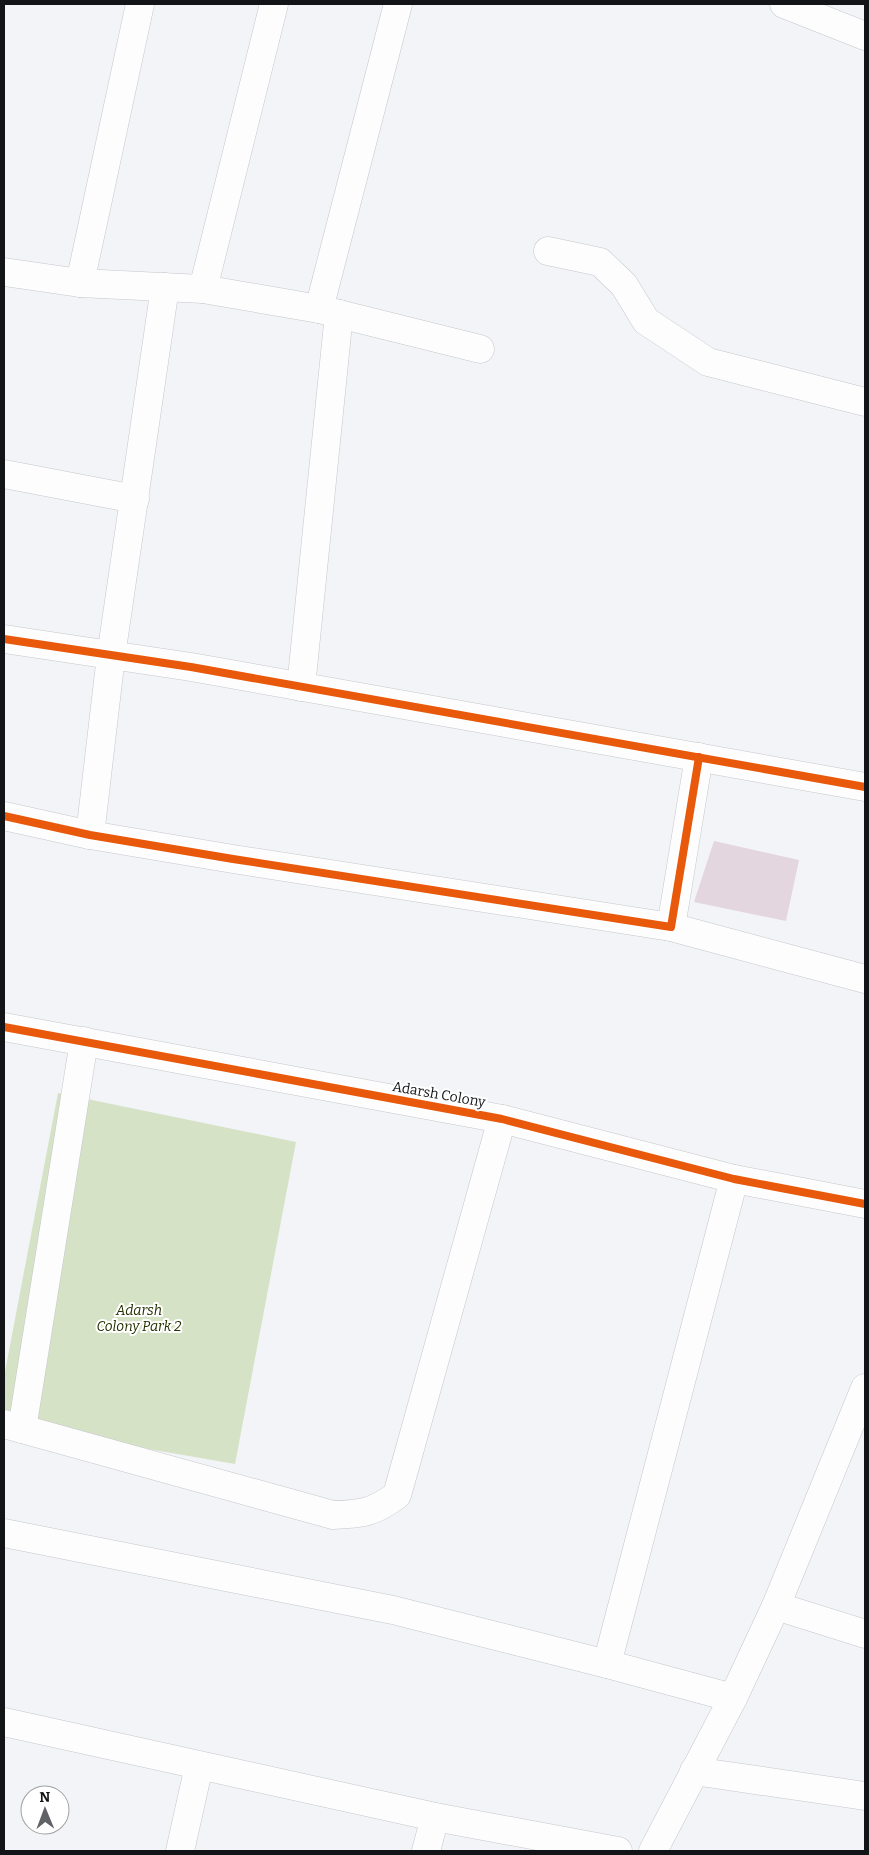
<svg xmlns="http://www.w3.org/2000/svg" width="869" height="1855" viewBox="0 0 869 1855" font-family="Bitter,serif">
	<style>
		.green { fill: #d6e2c5 }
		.building { fill: #e3d6de }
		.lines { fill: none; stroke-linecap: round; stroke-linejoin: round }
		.minor-casing { stroke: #c5c7ca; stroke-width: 29 }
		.minor { stroke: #fdfdfe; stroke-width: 28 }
		.cycleway-casing { stroke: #fff; stroke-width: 11 }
		.cycleway { stroke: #e8590c; stroke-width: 8 }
		.labels { text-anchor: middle; stroke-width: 4; stroke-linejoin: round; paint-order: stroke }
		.street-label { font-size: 14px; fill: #131417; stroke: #fff }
		.park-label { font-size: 14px; font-style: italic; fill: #243000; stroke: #fff }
	</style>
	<rect width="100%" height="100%" fill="#f2f4f8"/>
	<path class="green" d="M58 1093 296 1142 235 1464 4 1424V1377Z"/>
	<path class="building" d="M714 841 799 860 786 921 694 902Z"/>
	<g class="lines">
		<g class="minor-casing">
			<g id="minor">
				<path d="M784 4 865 36"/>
				<path d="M548 251 600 262 624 285 646 321 708 362 865 402"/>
				<path d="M4 272 80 283 203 289 319 309 480 349"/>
				<path d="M80 283 140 4"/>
				<path d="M203 289 274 4"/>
				<path d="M319 309 398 4"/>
				<path d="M4 474 135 499"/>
				<path d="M4 639 191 667 865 787"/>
				<path d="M301 687 339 314"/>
				<path d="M4 816 90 835 233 859 671 927 699 757"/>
				<path d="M90 835 111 656 165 287"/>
				<path d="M671 927 865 979"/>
				<path d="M4 1027 502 1119 734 1179 865 1204"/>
				<path d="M4 1424 333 1515C362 1514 373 1513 397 1495L502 1119"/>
				<path d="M22 1429 84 1041"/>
				<path d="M4 1533 393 1610 607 1664 733 1698"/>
				<path d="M776 1606 865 1634"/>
				<path d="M607 1664 734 1179"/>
				<path d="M4 1722 435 1817 618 1851"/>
				<path d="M694 1771 865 1796"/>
				<path d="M180 1851 199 1766"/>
				<path d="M426 1851 435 1817"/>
				<path d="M653 1851 733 1698 776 1606 865 1388"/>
			</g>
		</g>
		<use href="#minor" class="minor"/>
		<g class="cycleway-casing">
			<g id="cycleway">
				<path d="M4 639 191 667 865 787"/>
				<path d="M4 816 90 835 233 859 671 927 699 757"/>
				<path d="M4 1027 502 1119 734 1179 865 1204"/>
			</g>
		</g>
		<use href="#cycleway" class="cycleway"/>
	</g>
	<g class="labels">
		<g class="street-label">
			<text transform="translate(439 1094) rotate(10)" y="5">Adarsh Colony</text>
		</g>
		<g class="park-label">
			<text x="139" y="1315">Adarsh<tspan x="139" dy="16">Colony Park 2</tspan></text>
		</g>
	</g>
	<rect width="869" height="1855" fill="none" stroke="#131417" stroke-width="10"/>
	<g transform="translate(45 1810) rotate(359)"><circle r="24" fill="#ffffff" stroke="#a1a1a2"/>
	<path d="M0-4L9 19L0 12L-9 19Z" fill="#616266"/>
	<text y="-8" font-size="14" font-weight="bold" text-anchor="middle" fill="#131417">N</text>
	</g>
</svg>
